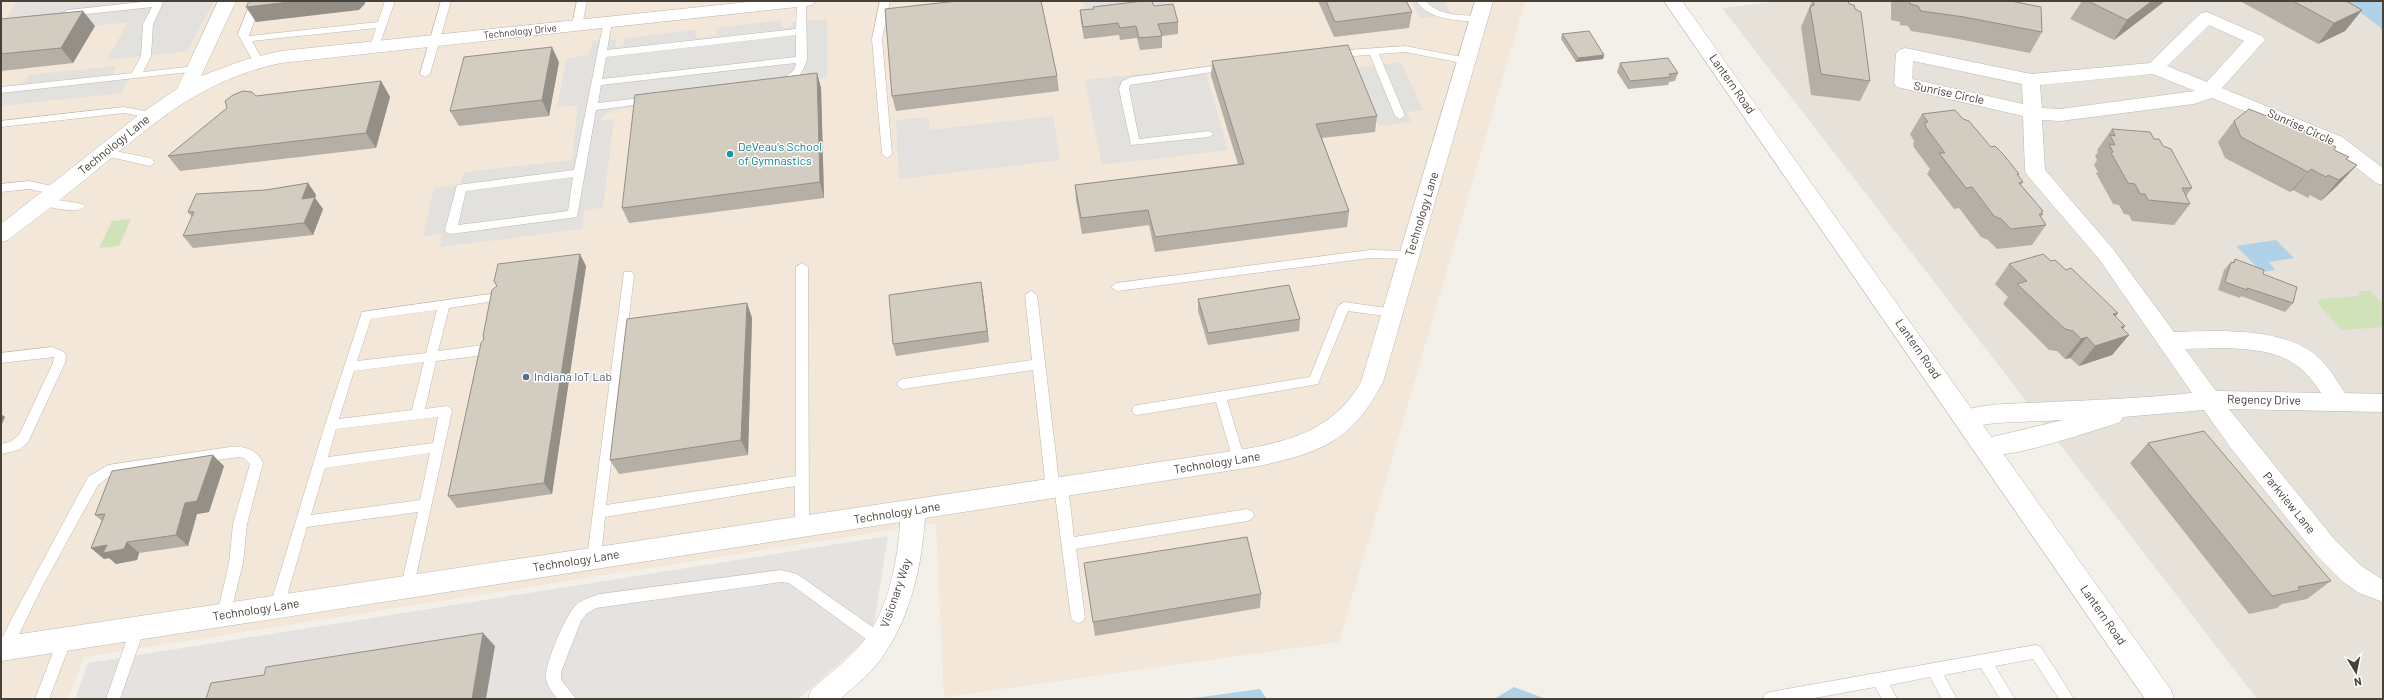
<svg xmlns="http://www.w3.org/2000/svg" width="2384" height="700" viewBox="0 0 2384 700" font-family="Barlow,sans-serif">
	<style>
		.residential { fill: #e6e2d9 }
		.commercial { fill: #f2e7d8 }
		.industrial { fill: #e6e2df }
		.green { fill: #d0e2b8 }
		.parking { fill: #e2e1de }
		.water { fill: #afd2e8 }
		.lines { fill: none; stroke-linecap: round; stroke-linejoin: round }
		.service-casing { stroke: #beb8ae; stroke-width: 1 }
		.minor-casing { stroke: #beb8ae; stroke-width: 1 }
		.tertiary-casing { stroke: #beb8ae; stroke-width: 1 }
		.service { fill: #fff; fill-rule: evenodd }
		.minor { fill: #fff; fill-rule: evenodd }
		.tertiary { fill: #fff; fill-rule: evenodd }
		.wall { fill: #b5afa6 }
		.shaded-wall { fill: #948f87 }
		.building { fill: #d3ccc1; stroke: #948f87 }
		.culture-dot { fill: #0f9aa8; stroke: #fff; stroke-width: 1.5 }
		.service-dot { fill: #5c6f8a; stroke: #fff; stroke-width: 1.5 }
		.labels { text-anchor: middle; stroke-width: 3; stroke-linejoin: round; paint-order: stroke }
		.far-street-label { font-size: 10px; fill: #464139; stroke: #fff }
		.street-label { font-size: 12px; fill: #464139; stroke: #fff }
		.culture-label { font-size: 12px; fill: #0d838f; stroke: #fff; text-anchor: start }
		.service-label { font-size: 12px; fill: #4e5e75; stroke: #fff; text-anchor: start }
	</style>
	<rect width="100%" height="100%" fill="#f3f0ea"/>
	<path class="residential" d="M1780 1H2383V699H2257L1722 8Z"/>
	<path class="commercial" d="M1 1H1525L1339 642 944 697 936 523 84 657 68 699H1Z"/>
	<path class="industrial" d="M888 536 872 635 798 699H75L88 663Z"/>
	<g class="green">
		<path d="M131 219 119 246 99 248 112 221Z"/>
		<path d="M2359 291H2370L2383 303V327L2342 330 2317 303 2320 299 2359 296Z"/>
	</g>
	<g class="parking">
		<path d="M17 1H214L187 51 107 60 128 22 95 26 1 28Z"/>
		<path d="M1083 1H1165L1167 7 1086 16Z"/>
		<path d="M1412 1H1444L1452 15 1420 18Z"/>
		<path d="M827 19V78L800 81 777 90 618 109 605 114 599 121 614 119 603 207 584 211 582 229 440 247 442 234 423 236 434 188 460 185 464 172 572 160 578 105 557 107 566 61V59L588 55 593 41 617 39 615 46 617 47 624 45 625 38 696 30V37L699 38 716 35 717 28 781 20 782 27 785 28 792 26V22Z"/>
		<path d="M1401 62 1423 110 1407 112 1411 122 1378 126 1353 68Z"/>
		<path d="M116 66 113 74H131L122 93 1 106V87L24 83 29 75Z"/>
		<path d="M1204 67 1228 150 1102 165 1085 80Z"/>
		<path d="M1053 116 1060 160 899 179 896 120 928 117 930 130Z"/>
	</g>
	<g class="water">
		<path d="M2345 1H2383V32L2380 27Z"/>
		<path d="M2276 240 2294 258 2269 262 2275 270 2262 272 2236 246Z"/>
		<path d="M1514 687 1546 699H1494Z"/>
		<path d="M1260 689 1267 699H1187Z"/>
	</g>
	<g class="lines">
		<g class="service-casing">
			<g id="service">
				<path d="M151 1H161L163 3 153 24 151 56 143 72 195 66 198 67V71L1 93V87L132 73 141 56 143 24 152 7 68 16 63 13 68 10Z"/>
				<path d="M251 1H261L249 36 378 22 385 1H395L378 49H372L370 47 376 28 252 41 263 61 258 64 253 61 238 34Z"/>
				<path d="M441 1H451L430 74 425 77 420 74Z"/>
				<path d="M577 1H587L582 26 577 29 572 26Z"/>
				<path d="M797 1 806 2 807 59C802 75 797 82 780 86L775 83C781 76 795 76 796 63L601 85 598 103 650 97 655 100 650 103 596 110 577 217 451 234 447 233 445 230 457 185 574 170 604 20 607 19 612 22 607 50 796 29ZM796 35V57L602 79 606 57ZM573 177 568 211 458 225 466 191Z"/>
				<path d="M880 1H890L882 39 892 154 887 158 882 154 872 39Z"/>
				<path d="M1416 1H1426C1438 16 1461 15 1479 16L1484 19 1479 22C1456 20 1431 21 1416 1Z"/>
				<path d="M1405 46 1467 58 1472 61 1467 64 1405 52 1379 54 1405 116 1400 119 1395 116 1370 55 1335 57 1330 54 1335 51Z"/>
				<path d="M1228 64 1233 67 1231 69 1130 85 1129 89 1139 139 1209 131 1214 134 1209 137 1131 145 1119 89 1122 81 1132 77Z"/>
				<path d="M124 107 150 112 155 115 150 118 124 113 1 127V121Z"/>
				<path d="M105 149 150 158 155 162 150 166 101 155 100 153 101 151Z"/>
				<path d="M29 181 61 188 62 191 57 195 29 189 1 192V184Z"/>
				<path d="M44 198C52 200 83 202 85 206 79 215 50 207 40 205L39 202 40 199Z"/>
				<path d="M1370 250 1410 251 1416 255 1410 259 1370 258 1117 291 1111 287 1117 283Z"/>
				<path d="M802 263 808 267 809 527 807 531 802 533 797 531 795 527V486L605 517 601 558 599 562 594 564 589 562 587 558 624 272H632L634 275 606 505 796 476V267Z"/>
				<path d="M1031 291 1037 295 1059 482 1066 483 1068 487 1074 537 1247 509 1252 511 1254 515 1252 519 1247 521 1076 549 1085 617 1083 621 1078 623 1073 621 1071 617 1055 494 1048 493 1046 489 1033 370 903 389 899 387 897 384 899 381 903 379 1032 360 1025 295Z"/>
				<path d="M497 293 501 294 503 297 501 300 449 308 438 351 484 345 488 347 490 350 488 353 484 355 436 361 425 409 446 406 450 407 452 411 413 590 408 592 403 590 401 586 418 512 307 527 284 606 282 610 277 612 272 610 270 606 325 425 362 312ZM437 310 426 353 357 361 371 319ZM424 362 412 410 339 419 354 371ZM438 417 433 443 328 457 336 429ZM430 453 420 500 311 515 325 468Z"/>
				<path d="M1344 302 1393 309 1399 313 1393 317 1348 311 1318 384 1227 400 1245 460 1244 464 1239 465 1234 464 1233 460 1216 402 1138 415 1134 414 1132 410 1134 406 1138 405 1310 377 1338 306Z"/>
				<path d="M52 347 64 352 66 355 65 363 28 442 19 450 1 454V444L10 442 19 435 53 363 54 357 1 363V353Z"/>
				<path d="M230 447C245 446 256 449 263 463L247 524 243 563 229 619 224 621 219 619 217 615 229 563 233 524 250 464 244 458 239 457 111 475 98 485 41 589 10 653 5 655 1 653V641L10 622 88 477 108 465Z"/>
				<path d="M781 570 797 574 884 635 886 640 884 645 879 646 874 645 789 583 781 582 596 608 586 614 581 621 561 672V680L576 699H558C553 694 547 686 546 678 545 663 565 617 575 606 582 599 591 597 600 594Z"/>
				<path d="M138 621 143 623 145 627 120 699H106L131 627 133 623Z"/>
				<path d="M65 633 70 634 72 639 49 699H35L58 639 60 634Z"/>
				<path d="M2036 645 2041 647 2074 699H2059L2033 659 1995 666 2015 699H2000L1981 668 1944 675 1957 699H1942L1930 677 1890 685 1897 699H1882L1875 687 1809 699H1763L1765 694 1770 692Z"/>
			</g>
		</g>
		<g class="minor-casing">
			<g id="minor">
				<path d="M218 1H236L201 76 247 59 281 51 757 1H815L812 5 806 6 281 63C202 80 159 119 99 168 69 193 39 216 8 240L1 242V224L140 114 177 89Z"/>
				<path d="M1475 1H1493L1383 382C1352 441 1322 452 1259 466L925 518C922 564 911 615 885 653 874 671 856 685 840 699H808L811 690C830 673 852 657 867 637 889 605 898 560 900 522L1 661V637L1239 450C1289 442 1335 429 1361 382Z"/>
				<path d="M2207 12 2262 36 2265 40 2222 88 2342 137 2383 168V185L2376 183 2328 145 2212 98 2194 104 2060 121 2042 120 2045 170 2113 249 2174 332C2217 331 2283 326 2318 357 2329 367 2337 381 2345 393L2383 394V412L2229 409 2335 540 2360 565 2383 580V602L2359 593 2342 581 2317 556 2230 447 2204 410 2123 417 2120 422 2112 425C2084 433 2003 462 1979 454L1975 447 1979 440 2063 420 1996 423 1967 427 1959 424 1956 418 1959 412C1987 402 2020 404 2049 402 2097 400 2145 398 2192 393L2099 259 2028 176 2025 171 2023 116 1897 87 1894 83 1896 54 1899 50 1905 48 2031 74 2150 63 2201 13ZM2209 25 2244 41 2207 82 2167 66ZM1913 61 2022 84 2023 104 1912 79ZM2153 74 2195 91 2060 109 2042 108 2040 85ZM2220 348C2264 349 2296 352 2321 393L2216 391 2185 349Z"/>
			</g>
		</g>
		<g class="tertiary-casing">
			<path id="tertiary" d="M1664 1H1682L2171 690 2174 699H2145Z"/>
		</g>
		<use href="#service" class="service"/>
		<use href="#minor" class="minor"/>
		<use href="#tertiary" class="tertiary"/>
	</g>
	<g class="wall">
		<path d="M1318 1H1406L1412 12 1409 28 1334 37Z"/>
		<path d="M1812 1H1848L1849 4 1855 9 1870 81 1860 101 1811 95 1801 27Z"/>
		<path d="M1892 1H2011L2042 32 2030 53 1953 38 1911 31 1908 26 1900 25V22L1891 20V3Z"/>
		<path d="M2082 1H2165L2114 40 2070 19Z"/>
		<path d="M2240 1H2346L2362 10 2345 31 2318 44Z"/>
		<path d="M1080 10 1178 22V34L1162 36V48L1140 50 1137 38 1120 40 1119 35 1084 39 1081 22Z"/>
		<path d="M1 19 95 26 73 63 1 71Z"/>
		<path d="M1562 34 1604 55 1603 59 1576 62 1561 39Z"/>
		<path d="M1212 61 1377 116 1375 132 1322 138 1349 211 1347 227 1155 252 1149 225 1082 234 1076 200 1075 185 1238 164 1211 76Z"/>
		<path d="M559 62 549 116 459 126 450 111Z"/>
		<path d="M1620 63 1678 73 1675 81 1669 82 1668 85 1628 89 1617 72Z"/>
		<path d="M817 73 821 88 824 198 629 223 622 208Z"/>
		<path d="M1057 76 1059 91 896 111 892 96Z"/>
		<path d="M381 81 390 97 376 148 180 171 168 156 256 96Z"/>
		<path d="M1922 114 1991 147 2019 174 2018 176 2023 182 2021 185 2043 211 2042 213 2043 214 2041 217 2046 225 2032 245 1997 249 1988 240 1981 237 1959 208 1954 209 1927 174 1930 169 1913 146 1914 145 1913 144 1914 141 1910 134Z"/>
		<path d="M2234 121 2334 150 2347 159 2338 185 2321 201 2310 195 2308 198 2293 190 2290 192 2225 158 2218 142Z"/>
		<path d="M2112 129 2154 139 2163 146 2192 188 2186 196 2190 204 2174 225 2132 221 2129 215 2124 214 2119 205 2113 204 2096 173 2098 172 2094 165 2097 160 2095 156 2098 152 2097 150Z"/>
		<path d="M308 183 316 195 315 198 323 209 313 235 193 248 183 236 192 217 188 212 266 190Z"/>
		<path d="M2235 259 2263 274 2293 303 2285 312 2241 296 2240 298 2218 290 2224 270 2231 262 2232 263Z"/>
		<path d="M2051 261 2066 270 2125 326 2122 329 2129 335 2112 355 2079 366 2070 358 2065 359 2057 351 2049 350 2003 304 2008 297 1995 284 2009 264Z"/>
		<path d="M586 266 552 494 457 508 448 496 484 339Z"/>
		<path d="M981 282 983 294 989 342 896 356 893 344Z"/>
		<path d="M1198 299 1300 319 1299 331 1208 345 1198 311Z"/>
		<path d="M747 303 752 318 748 455 619 474 610 460Z"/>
		<path d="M2148 443 2331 581 2307 599 2282 604 2277 608 2249 614 2130 463Z"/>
		<path d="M224 466 209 512 197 514 188 546 139 553 137 560 116 564 109 558 104 559 91 548 102 521 95 515Z"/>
		<path d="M1084 563 1261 594 1260 608 1095 636Z"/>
	</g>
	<g class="shaded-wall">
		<path d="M297 1H366L364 5 359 10 256 22 246 7Z"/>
		<path d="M2152 1H2165L2114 40 2127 20Z"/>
		<path d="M2362 10 2345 31 2318 44 2334 23Z"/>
		<path d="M83 11 95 26 73 63 61 48Z"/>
		<path d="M552 47 559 62 549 116 542 100Z"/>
		<path d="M1604 55 1603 59 1576 62 1578 58Z"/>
		<path d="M817 73 821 88 824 198 820 182Z"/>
		<path d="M381 81 390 97 376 148 366 133Z"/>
		<path d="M2357 165 2338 185 2321 201 2339 180Z"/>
		<path d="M2311 169 2293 190 2290 192 2308 172Z"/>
		<path d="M308 183 316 195 315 198 323 209 313 235 304 223 302 199Z"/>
		<path d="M580 254 586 266 552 494 544 483Z"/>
		<path d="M981 282 983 294 989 342 987 331Z"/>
		<path d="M747 303 752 318 748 455 741 440Z"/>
		<path d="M2118 313 2102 333 2113 314Z"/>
		<path d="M2125 326 2113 340 2129 335 2112 355 2079 366 2095 346 2121 327Z"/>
		<path d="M2087 337 2070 358 2065 359 2081 339Z"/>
		<path d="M1 414 5 417 1 426Z"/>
		<path d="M213 455 224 466 209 512 197 514 188 546 176 535 185 503Z"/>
		<path d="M127 542 139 553 137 560 116 564 109 558 104 559 91 548Z"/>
		<path d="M483 633 495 646 486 699H472Z"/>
	</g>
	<g class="building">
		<path d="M249 1H297L246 7Z"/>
		<path d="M957 1H1041L1057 76 892 96 885 9Z"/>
		<path d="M1143 1H1152L1154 6 1173 4 1178 22 1158 24 1162 36 1139 38 1136 26 1120 28 1118 23 1083 27 1080 10 1094 9 1093 7Z"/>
		<path d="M1326 1H1406L1412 12 1335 22Z"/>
		<path d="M1813 1H1848L1849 4 1854 5 1855 9 1861 12 1870 81 1821 74 1810 7 1814 5Z"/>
		<path d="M1909 1H2011L2041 7 2042 32 1964 17 1921 11 1918 6 1910 4V1Z"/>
		<path d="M2088 1H2152L2127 20Z"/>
		<path d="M2293 1H2346L2362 10 2334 23Z"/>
		<path d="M83 11 61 48 1 54V19Z"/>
		<path d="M1589 31 1604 55 1578 58 1562 34Z"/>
		<path d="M1348 45 1377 116 1316 124 1349 211 1155 237 1148 210 1081 218 1075 185 1244 164 1212 61Z"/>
		<path d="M552 47 542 100 450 111 464 57Z"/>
		<path d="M1668 58 1678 73 1669 74 1671 77 1630 81 1620 63Z"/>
		<path d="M817 73 820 182 622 208 635 95Z"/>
		<path d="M381 81 366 133 168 156 227 108 225 101 233 95 243 91 252 92 256 96Z"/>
		<path d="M2249 109 2274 119 2277 117 2336 147 2334 150 2349 157 2346 159 2357 165 2339 180 2328 175 2326 177 2311 169 2308 172 2241 137 2234 121Z"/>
		<path d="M1955 110 1963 119 1969 121 1991 147 1995 146 2003 154 2019 174H2017L2023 182 2019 183 2043 211 2041 212 2043 214H2039L2046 225 2011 229 2001 219 1994 216 1972 187 1966 188 1939 153H1945L1925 126 1926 125 1924 123 1928 122 1922 114Z"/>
		<path d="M2112 129 2150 132 2154 139H2159L2163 146 2171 149 2192 188H2182L2190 204 2148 200 2145 194H2140L2135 184 2128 183 2111 153 2113 152 2109 144 2115 145 2110 135 2115 136Z"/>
		<path d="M308 183 302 199 315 197 304 223 183 236 194 212H188L196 194 266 190Z"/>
		<path d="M580 254 544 483 448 496 481 343 484 339 483 336 492 290 497 286 494 281 498 264Z"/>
		<path d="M2043 254 2051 261 2055 260 2066 270 2071 268 2118 313 2113 314 2125 326 2121 327 2129 335 2095 346 2087 337 2081 339 2073 331 2065 329 2017 284 2027 281 2009 264Z"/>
		<path d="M2235 259 2264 270 2263 274 2297 287 2293 303 2247 288V290L2225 282 2231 262 2234 263Z"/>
		<path d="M981 282 987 331 893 344 889 295Z"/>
		<path d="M1289 285 1300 319 1208 333 1198 299Z"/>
		<path d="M747 303 741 440 610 460 627 319Z"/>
		<path d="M2204 431 2331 581 2298 587 2300 590 2272 596 2148 443Z"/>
		<path d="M213 455 197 501 185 503 176 535 127 542 124 549 103 553 107 545 91 548 105 514 95 515 112 471Z"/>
		<path d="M1247 537 1261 594 1093 622 1084 563Z"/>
		<path d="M483 633 472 699H206L211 683 264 675 266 667Z"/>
	</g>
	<circle class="culture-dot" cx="730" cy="154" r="4"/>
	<circle class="service-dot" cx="526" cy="377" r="4"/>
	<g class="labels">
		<g class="far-street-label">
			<text transform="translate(520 31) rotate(-6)" y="4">Technology Drive</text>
		</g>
		<g class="street-label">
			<text transform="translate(1732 84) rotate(55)" y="4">Lantern Road</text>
			<text transform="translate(1949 93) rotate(12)" y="4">Sunrise Circle</text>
			<text transform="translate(2301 127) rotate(24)" y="4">Sunrise Circle</text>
			<text transform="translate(114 145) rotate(-39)" y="4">Technology Lane</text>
			<text transform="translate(1422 214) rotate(-73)" y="4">Technology Lane</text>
			<text transform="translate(1918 349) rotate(55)" y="4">Lantern Road</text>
			<text transform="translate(2264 400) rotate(1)" y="4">Regency Drive</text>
			<text transform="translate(1217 463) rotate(-9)" y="4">Technology Lane</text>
			<text transform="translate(2289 503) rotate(51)" y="4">Parkview Lane</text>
			<text transform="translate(897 513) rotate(-9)" y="4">Technology Lane</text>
			<text transform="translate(576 561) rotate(-9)" y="4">Technology Lane</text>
			<text transform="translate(896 593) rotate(-71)" y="4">Visionary Way</text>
			<text transform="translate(256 610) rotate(-9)" y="4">Technology Lane</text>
			<text transform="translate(2103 615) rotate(55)" y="4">Lantern Road</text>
		</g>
		<g class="culture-label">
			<text x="738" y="151">DeVeau's School<tspan x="738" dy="14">of Gymnastics</tspan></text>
		</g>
		<g class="service-label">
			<text x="534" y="381">Indiana IoT Lab</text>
		</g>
	</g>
	<rect width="2384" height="700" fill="none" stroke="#464139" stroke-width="4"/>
	<g transform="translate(2356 672) rotate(170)" stroke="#ffffff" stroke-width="3" paint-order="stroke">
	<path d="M0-3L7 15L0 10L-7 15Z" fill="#464139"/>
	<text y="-6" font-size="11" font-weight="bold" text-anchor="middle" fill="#464139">N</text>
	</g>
</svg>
